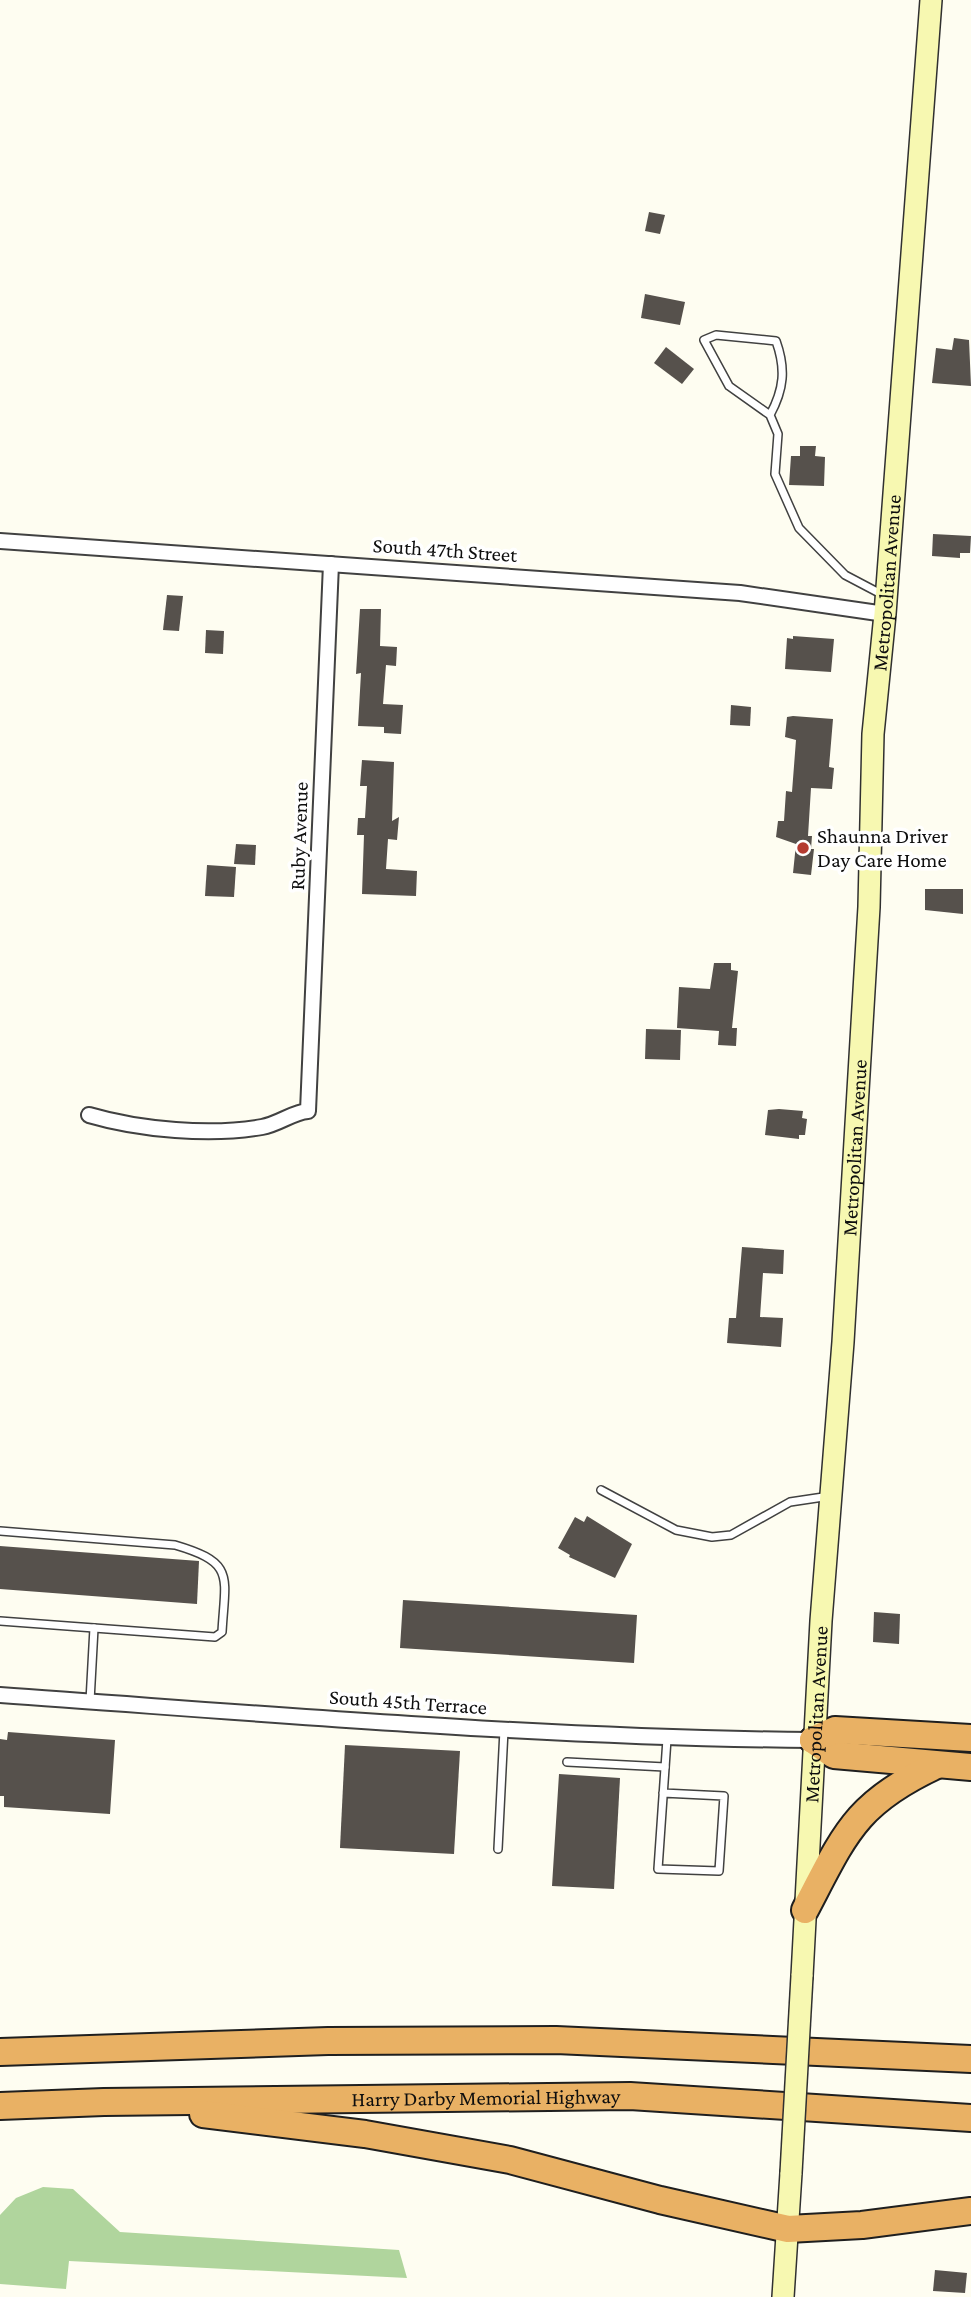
<svg xmlns="http://www.w3.org/2000/svg" width="971" height="2297" viewBox="0 0 971 2297" font-family="'Crimson Pro',serif">
	<style>
		.forest { fill: #b0d59d }
		.building { fill: #56514c }
		.lines { fill: none; stroke-linecap: round; stroke-linejoin: round }
		.service-casing { stroke: #414141; stroke-width: 10 }
		.minor-casing { stroke: #414141; stroke-width: 18 }
		.secondary-casing { stroke: #303030; stroke-width: 24 }
		.motorway-casing { stroke: #1f1f1f; stroke-width: 30 }
		.service { stroke: #fff; stroke-width: 7 }
		.minor { stroke: #fff; stroke-width: 14 }
		.secondary { stroke: #f7f8b1; stroke-width: 21 }
		.motorway { stroke: #e9b164; stroke-width: 26 }
		.secondary-bridge-casing { stroke: #303030; stroke-width: 24; stroke-linecap: butt }
		.secondary-bridge { stroke: #f7f8b1; stroke-width: 21 }
		.poi-dot { fill: #b43b31; stroke: #fff; stroke-width: 2.5 }
		.labels { text-anchor: middle; stroke-width: 7; stroke-linejoin: round; paint-order: stroke }
		.street-label { font-size: 21px; fill: #0e0e0e; stroke: #fff }
		.poi-label { font-size: 21px; fill: #0e0e0e; stroke: #fff; text-anchor: start }
	</style>
	<rect width="100%" height="100%" fill="#fefdf1"/>
	<path class="forest" d="M43 2187 73 2189 120 2232 399 2250 407 2278 69 2261 66 2289 0 2284V2215L16 2198Z"/>
	<g class="building">
		<path d="M649 212 665 215 660 234 645 231Z"/>
		<path d="M645 294 685 302 680 325 641 318Z"/>
		<path d="M954 338 969 340 971 386 932 383 936 348 952 350Z"/>
		<path d="M666 347 694 369 682 384 654 363Z"/>
		<path d="M800 446H816L815 456 825 457 824 486 789 485 791 456H800Z"/>
		<path d="M933 534 971 536 970 553H960V558L932 556Z"/>
		<path d="M167 595 183 596 179 631 163 630Z"/>
		<path d="M360 609H381L380 646 397 647 396 666 386 665 383 704 403 705 401 734 384 733V727L358 726 361 673 356 674Z"/>
		<path d="M206 630 224 631 223 654 205 653Z"/>
		<path d="M793 636 834 639 831 672 785 669 787 638 793 639Z"/>
		<path d="M731 705 751 707 750 726 730 725Z"/>
		<path d="M793 716 833 719 829 767 834 768 832 789 811 788 808 836H812L811 849H814L811 875 793 873 796 844 776 837 778 821H784L786 791 792 792 796 740 785 737 787 717Z"/>
		<path d="M362 760 394 762 392 821 399 817 397 840 388 839 386 869 417 871 416 896 362 894 364 835H357L358 818H365L367 786H360Z"/>
		<path d="M236 844 256 845 255 865 234 864Z"/>
		<path d="M207 865 236 867 234 897 205 896Z"/>
		<path d="M925 889H963V914L925 910Z"/>
		<path d="M714 963H731V970L738 971 732 1028H737L736 1046 718 1045 719 1031 677 1028 679 987 710 989Z"/>
		<path d="M646 1029 681 1030 680 1060 645 1059Z"/>
		<path d="M779 1109 803 1111 802 1118 807 1119 805 1135H799V1139L765 1135 768 1110Z"/>
		<path d="M742 1247 784 1250 783 1274 763 1273 760 1317 783 1318 781 1347 727 1343 729 1318H736Z"/>
		<path d="M587 1516 632 1544 615 1578 569 1557 570 1555 558 1548 575 1517 584 1522Z"/>
		<path d="M0 1546 199 1561 197 1604 0 1589Z"/>
		<path d="M403 1600 637 1615 634 1663 400 1648Z"/>
		<path d="M874 1612 900 1614 899 1644 873 1642Z"/>
		<path d="M8 1732 115 1740 110 1814 4 1807V1796H0V1739L7 1740Z"/>
		<path d="M345 1745 460 1751 454 1854 340 1848Z"/>
		<path d="M559 1774 620 1778 614 1889 552 1886Z"/>
		<path d="M935 2270 967 2273 965 2293 933 2291Z"/>
	</g>
	<g class="lines">
		<g class="service-casing">
			<g id="service">
				<path d="M770 415C784 389 786 369 776 341L716 335 704 340 729 386 770 415 778 434 775 474 799 528 845 575 883 595"/>
				<path d="M601 1490 676 1530 712 1537 731 1535 790 1502 830 1496"/>
				<path d="M0 1531 175 1545C236 1563 225 1576 222 1632L215 1637 0 1621"/>
				<path d="M90 1701 94 1628"/>
				<path d="M567 1762 665 1767"/>
				<path d="M663 1793 724 1796 719 1871 658 1869 667 1739"/>
				<path d="M498 1849 504 1730"/>
			</g>
		</g>
		<g class="minor-casing">
			<g id="minor">
				<path d="M0 541 740 593 885 614"/>
				<path d="M89 1115C140 1130 211 1136 262 1127 279 1124 293 1112 308 1111L331 564"/>
				<path d="M0 1695C271 1714 542 1738 813 1740"/>
			</g>
		</g>
		<g class="secondary-casing">
			<g id="secondary">
				<path id="s1" d="M802 1976 821 1621 843 1342 869 907 873 734 885 614 931 0"/>
				<path d="M783 2297 791 2173"/>
			</g>
		</g>
		<g class="motorway-casing">
			<g id="motorway">
				<path d="M813 1740 834 1755 971 1767"/>
				<path d="M813 1740 835 1730 971 1738"/>
				<path d="M805 1910C845 1834 855 1803 937 1765"/>
				<path d="M0 2052 328 2041 556 2040 971 2059"/>
				<path id="s2" d="M0 2106 104 2102 630 2096 971 2118"/>
				<path d="M203 2114 365 2134 510 2160 660 2200 788 2229 862 2225 971 2211"/>
			</g>
		</g>
		<use href="#service" class="service"/>
		<use href="#minor" class="minor"/>
		<use href="#secondary" class="secondary"/>
		<use href="#motorway" class="motorway"/>
		<g class="secondary-bridge-casing">
			<path id="secondary-bridge" d="M791 2173 802 1976"/>
		</g>
		<use href="#secondary-bridge" class="secondary-bridge"/>
	</g>
	<circle class="poi-dot" cx="803" cy="848" r="7"/>
	<g class="labels">
		<g class="street-label">
			<text transform="translate(445 550) rotate(4)" y="7">South 47th Street</text>
			<text dy="7" stroke="none"><textPath href="#s1" startOffset="1396">Metropolitan Avenue</textPath></text>
			<text transform="translate(299 836) rotate(-88)" y="7">Ruby Avenue</text>
			<text dy="7" stroke="none"><textPath href="#s1" startOffset="830">Metropolitan Avenue</textPath></text>
			<text transform="translate(408 1702) rotate(4)" y="7">South 45th Terrace</text>
			<text dy="7" stroke="none"><textPath href="#s1" startOffset="262">Metropolitan Avenue</textPath></text>
			<text dy="7" stroke="none"><textPath href="#s2" startOffset="486">Harry Darby Memorial Highway</textPath></text>
		</g>
		<g class="poi-label">
			<text x="817" y="843">Shaunna Driver<tspan x="817" dy="24">Day Care Home</tspan></text>
		</g>
	</g>
</svg>
